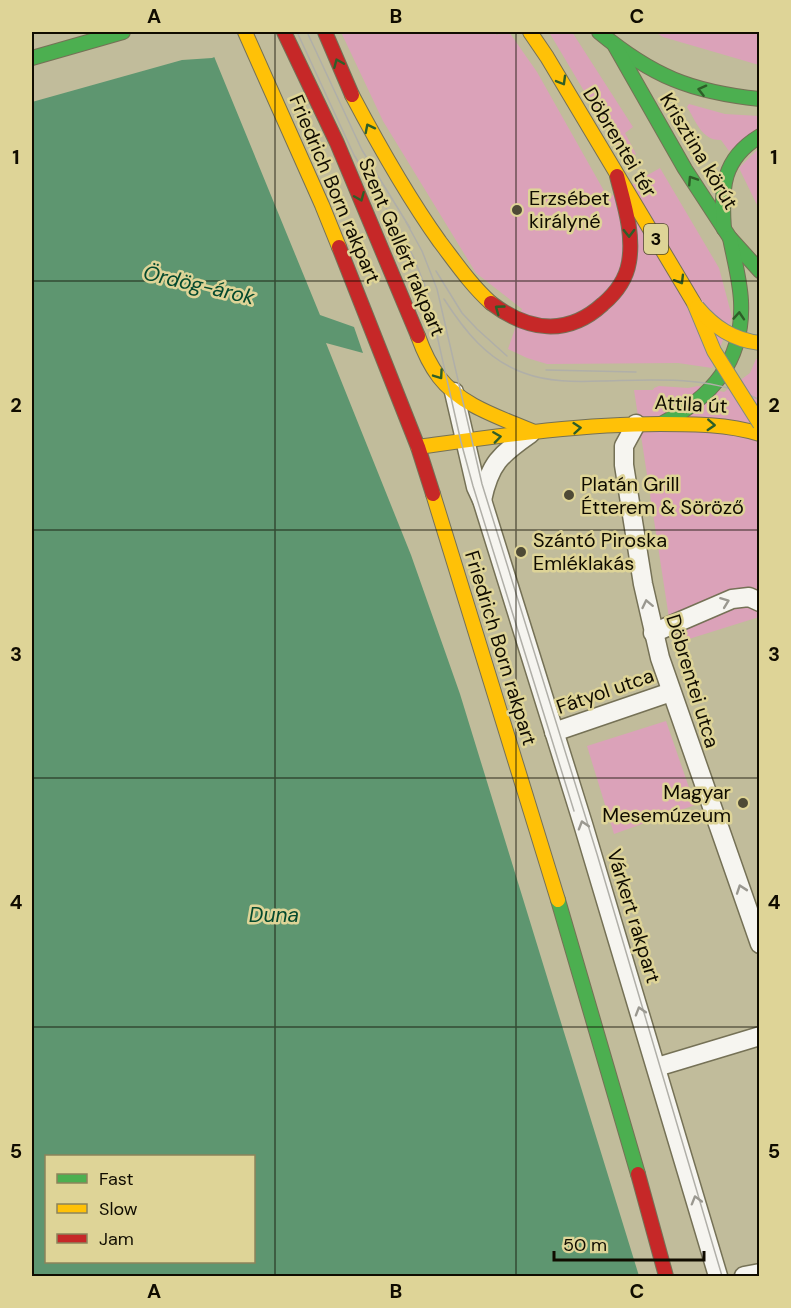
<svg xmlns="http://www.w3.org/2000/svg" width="791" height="1308" viewBox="0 0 791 1308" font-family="'DM Sans',sans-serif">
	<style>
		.green { fill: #dba2b9 }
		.water { fill: #5e9670; fill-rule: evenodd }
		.pier { fill: #c1bc9b }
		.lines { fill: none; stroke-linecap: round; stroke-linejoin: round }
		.street-casing { stroke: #757156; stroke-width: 21 }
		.fast-casing { stroke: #757156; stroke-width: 16 }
		.slow-casing { stroke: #757156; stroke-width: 16 }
		.jam-casing { stroke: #757156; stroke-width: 16 }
		.street { stroke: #f6f5f0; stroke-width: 18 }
		.fast { stroke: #4caf50; stroke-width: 14 }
		.slow { stroke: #ffc107; stroke-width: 14 }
		.jam { stroke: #c62828; stroke-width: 14 }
		.tram { stroke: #b0afa8; stroke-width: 1.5 }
		.slow-bridge-casing { stroke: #7f8a7e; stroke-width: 16; stroke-linecap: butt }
		.slow-bridge { stroke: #ffc107; stroke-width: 14 }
		.oneway { stroke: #2e5e28 }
		.oneway2 { stroke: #9a9890 }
		.grid { fill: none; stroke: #100c00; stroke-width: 1.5; stroke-opacity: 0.55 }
		.poi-dot { fill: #4e4a36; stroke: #ded497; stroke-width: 2 }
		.labels { text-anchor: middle; stroke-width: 5; stroke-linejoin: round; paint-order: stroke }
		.shield { fill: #ded497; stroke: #4e482d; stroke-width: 1.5 }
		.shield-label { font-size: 18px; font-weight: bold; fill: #100c00 }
		.street-label { font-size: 20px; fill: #100c00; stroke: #ded497 }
		.poi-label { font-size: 20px; fill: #100c00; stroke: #ded497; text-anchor: start }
		.water-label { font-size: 21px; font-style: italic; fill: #04492e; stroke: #ded497 }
		.neatline { fill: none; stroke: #100c00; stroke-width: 2 }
		.grid-label { font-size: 20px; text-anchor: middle; font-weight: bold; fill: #100c00 }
	</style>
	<rect width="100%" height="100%" fill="#c1bc9b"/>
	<g class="green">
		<path d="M341 32H493L497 35 501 32H509L537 72 608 198 660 168 719 268 727 298 732 317 712 368 678 363 547 364 527 358 508 349 522 309 476 273 383 121Z"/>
		<path d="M549 32H572L574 35 633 127 625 133 636 154 625 160Z"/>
		<path d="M655 32H759V65L663 37Z"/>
		<path d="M689 104 725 114 759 116V128L729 151 721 140C702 141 696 121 687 107Z"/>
		<path d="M759 148V209L739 168Z"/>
		<path d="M756 359H759V617L673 644 634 390H653L654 388 659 386 688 388 698 386 724 392 750 373Z"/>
		<path d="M666 721 695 805 614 834 587 746Z"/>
	</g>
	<path class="water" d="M32 32H204L320 315 354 327 363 353 326 343 411 555 460 694 639 1276H32ZM46 1156H254V1262H46Z"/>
	<path class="pier" d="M32 32H207L217 56 212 58 182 60 32 102Z"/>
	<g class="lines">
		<g class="street-casing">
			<g id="street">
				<path d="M454 392 476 487 482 500 583 824 718 1276"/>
				<path d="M636 424 624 446V465L643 584 660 658 760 944"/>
				<path d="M482 500C490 463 500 455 530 434"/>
				<path d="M653 633 732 599 749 597 760 602"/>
				<path d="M554 732 671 692"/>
				<path d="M657 1067 760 1036"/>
				<path d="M744 1276 760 1273"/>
			</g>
		</g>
		<g class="fast-casing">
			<g id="fast">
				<path d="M599 32C652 76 691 92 760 99"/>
				<path d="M615 46 685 169 730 238 760 271"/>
				<path d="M32 58 123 32"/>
				<path d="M724 229C721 188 722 159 760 136"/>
				<path d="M661 424C711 398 744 362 741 301 740 280 734 259 730 238"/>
				<path d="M558 900 638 1174"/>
			</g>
		</g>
		<g class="slow-casing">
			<g id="slow">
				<path d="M245 32 322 205 339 247"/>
				<path d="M530 32 547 57 694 303"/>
				<path d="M352 95C379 146 407 196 440 242 456 263 471 285 491 303"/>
				<path d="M418 336C423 350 430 365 439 377 461 406 502 418 534 432"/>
				<path d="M418 447C498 436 579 424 660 424 694 424 727 424 760 434"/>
				<path d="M433 494 558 900"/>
			</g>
		</g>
		<g class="jam-casing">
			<g id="jam">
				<path d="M284 32 337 143 418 336"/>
				<path d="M325 32 352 95"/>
				<path d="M339 247 418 447 433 494"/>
				<path d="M491 303C528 331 567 337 603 304 616 293 626 280 629 262 634 233 624 204 617 176"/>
				<path d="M638 1174 666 1276"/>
			</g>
		</g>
		<use href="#street" class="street"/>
		<use href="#fast" class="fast"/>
		<use href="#slow" class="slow"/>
		<use href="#jam" class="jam"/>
		<g class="tram">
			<path d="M297 32 354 155 400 231"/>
			<path d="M307 32 362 150 410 228"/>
			<path d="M406 222 422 251 437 289 482 484 597 854 722 1276"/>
			<path d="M397 225 413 256 427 291 461 442 473 486 574 811"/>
			<path d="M436 271 462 313 477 329 507 356"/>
			<path d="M444 299C464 330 487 360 524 373 548 382 575 382 601 381 655 380 710 375 760 400"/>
			<path d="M546 370 636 372"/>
		</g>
		<g class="slow-bridge-casing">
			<g id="slow-bridge">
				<path d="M694 303 714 351 760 424"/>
				<path d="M697 307C714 327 733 340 760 343"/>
			</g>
		</g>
		<use href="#slow-bridge" class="slow-bridge"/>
	</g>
	<defs><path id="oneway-chevron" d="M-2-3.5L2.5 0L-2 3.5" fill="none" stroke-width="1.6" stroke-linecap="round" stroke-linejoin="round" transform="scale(1.5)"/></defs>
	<g class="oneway">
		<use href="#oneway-chevron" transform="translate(338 63) rotate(-113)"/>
		<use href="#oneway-chevron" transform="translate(562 81) rotate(60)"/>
		<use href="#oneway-chevron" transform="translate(702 90) rotate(-166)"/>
		<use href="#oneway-chevron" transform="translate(369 128) rotate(-117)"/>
		<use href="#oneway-chevron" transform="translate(692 180) rotate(-123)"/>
		<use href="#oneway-chevron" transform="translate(360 197) rotate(67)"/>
		<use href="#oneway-chevron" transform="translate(629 233) rotate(89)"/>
		<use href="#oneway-chevron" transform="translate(680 280) rotate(59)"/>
		<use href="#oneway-chevron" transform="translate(499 309) rotate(-144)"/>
		<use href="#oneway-chevron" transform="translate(739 316) rotate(-86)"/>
		<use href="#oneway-chevron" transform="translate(439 375) rotate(55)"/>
		<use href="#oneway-chevron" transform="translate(711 425) rotate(3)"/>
		<use href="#oneway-chevron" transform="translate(577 428) rotate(-5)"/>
		<use href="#oneway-chevron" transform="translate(497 437) rotate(-8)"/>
	</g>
	<g class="oneway2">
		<use href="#oneway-chevron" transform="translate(725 602) rotate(-21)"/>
		<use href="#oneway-chevron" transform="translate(647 604) rotate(-102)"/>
		<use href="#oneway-chevron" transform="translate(583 825) rotate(-107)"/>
		<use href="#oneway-chevron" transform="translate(741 889) rotate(-109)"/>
		<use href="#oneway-chevron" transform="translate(640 1011) rotate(-107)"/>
		<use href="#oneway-chevron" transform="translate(696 1200) rotate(-106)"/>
	</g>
	<path class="grid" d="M275 32V1276M516 32V1276M32 281H760M32 530H760M32 778H760M32 1027H760"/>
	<g class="poi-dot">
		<circle cx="517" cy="210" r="6"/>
		<circle cx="569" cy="495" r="6"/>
		<circle cx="521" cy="552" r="6"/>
		<circle cx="743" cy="803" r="6"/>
	</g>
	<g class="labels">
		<rect class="shield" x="644" y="224" width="24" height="30" rx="4.5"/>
		<g class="shield-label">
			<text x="656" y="245">3</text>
		</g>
		<g class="street-label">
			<text transform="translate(620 142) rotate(59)" y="7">Döbrentei tér</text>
			<text transform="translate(699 151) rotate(59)" y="7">Krisztina körút</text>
			<text transform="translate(335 189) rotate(67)" y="7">Friedrich Born rakpart</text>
			<text transform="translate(402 247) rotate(67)" y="7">Szent Gellért rakpart</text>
			<text transform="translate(691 404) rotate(3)" y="7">Attila út</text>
			<text transform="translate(501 648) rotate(73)" y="7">Friedrich Born rakpart</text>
			<text transform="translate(693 681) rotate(73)" y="7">Döbrentei utca</text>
			<text transform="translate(605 691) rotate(-19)" y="7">Fátyol utca</text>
			<text transform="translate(634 916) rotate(73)" y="7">Várkert rakpart</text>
		</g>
		<g class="poi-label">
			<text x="529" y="205">Erzsébet<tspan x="529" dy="23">királyné</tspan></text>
			<text x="581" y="491">Platán Grill<tspan x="581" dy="23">Étterem &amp; Söröző</tspan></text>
			<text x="533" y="547">Szántó Piroska<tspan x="533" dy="23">Emléklakás</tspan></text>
			<text x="731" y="799" text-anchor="end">Magyar<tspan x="731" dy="23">Mesemúzeum</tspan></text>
		</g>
		<g class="water-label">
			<text transform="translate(199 285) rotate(13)" y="7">Ördög-árok</text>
			<text x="274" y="922">Duna</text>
		</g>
	</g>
	<rect width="791" height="1308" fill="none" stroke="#ded497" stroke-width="66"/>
	<rect x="45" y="1155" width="210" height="108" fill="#ded497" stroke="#8c845b" stroke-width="1.5"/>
	<rect x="57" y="1174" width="30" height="9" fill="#4caf50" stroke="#8c845b" stroke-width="1.5"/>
	<text x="99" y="1185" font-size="18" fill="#100c00">Fast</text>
	<rect x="57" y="1204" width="30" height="9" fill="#ffc107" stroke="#8c845b" stroke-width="1.5"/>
	<text x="99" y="1215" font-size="18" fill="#100c00">Slow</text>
	<rect x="57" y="1234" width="30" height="9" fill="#c62828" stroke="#8c845b" stroke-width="1.5"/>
	<text x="99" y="1245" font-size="18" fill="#100c00">Jam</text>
	<path d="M554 1251v9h150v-9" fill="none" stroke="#100c00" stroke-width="3"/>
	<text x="563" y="1251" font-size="18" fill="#100c00" stroke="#ded497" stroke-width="4.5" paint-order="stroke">50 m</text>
	<rect x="33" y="33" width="725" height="1242" class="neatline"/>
	<g class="grid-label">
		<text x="154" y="23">A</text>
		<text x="396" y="23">B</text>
		<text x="637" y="23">C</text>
		<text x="16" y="164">1</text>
		<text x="774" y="164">1</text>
		<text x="16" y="412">2</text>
		<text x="774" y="412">2</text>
		<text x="16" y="661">3</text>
		<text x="774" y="661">3</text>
		<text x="16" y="909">4</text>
		<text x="774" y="909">4</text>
		<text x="16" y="1158">5</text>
		<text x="774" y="1158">5</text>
		<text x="154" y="1298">A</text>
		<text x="396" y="1298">B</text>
		<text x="637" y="1298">C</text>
	</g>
</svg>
